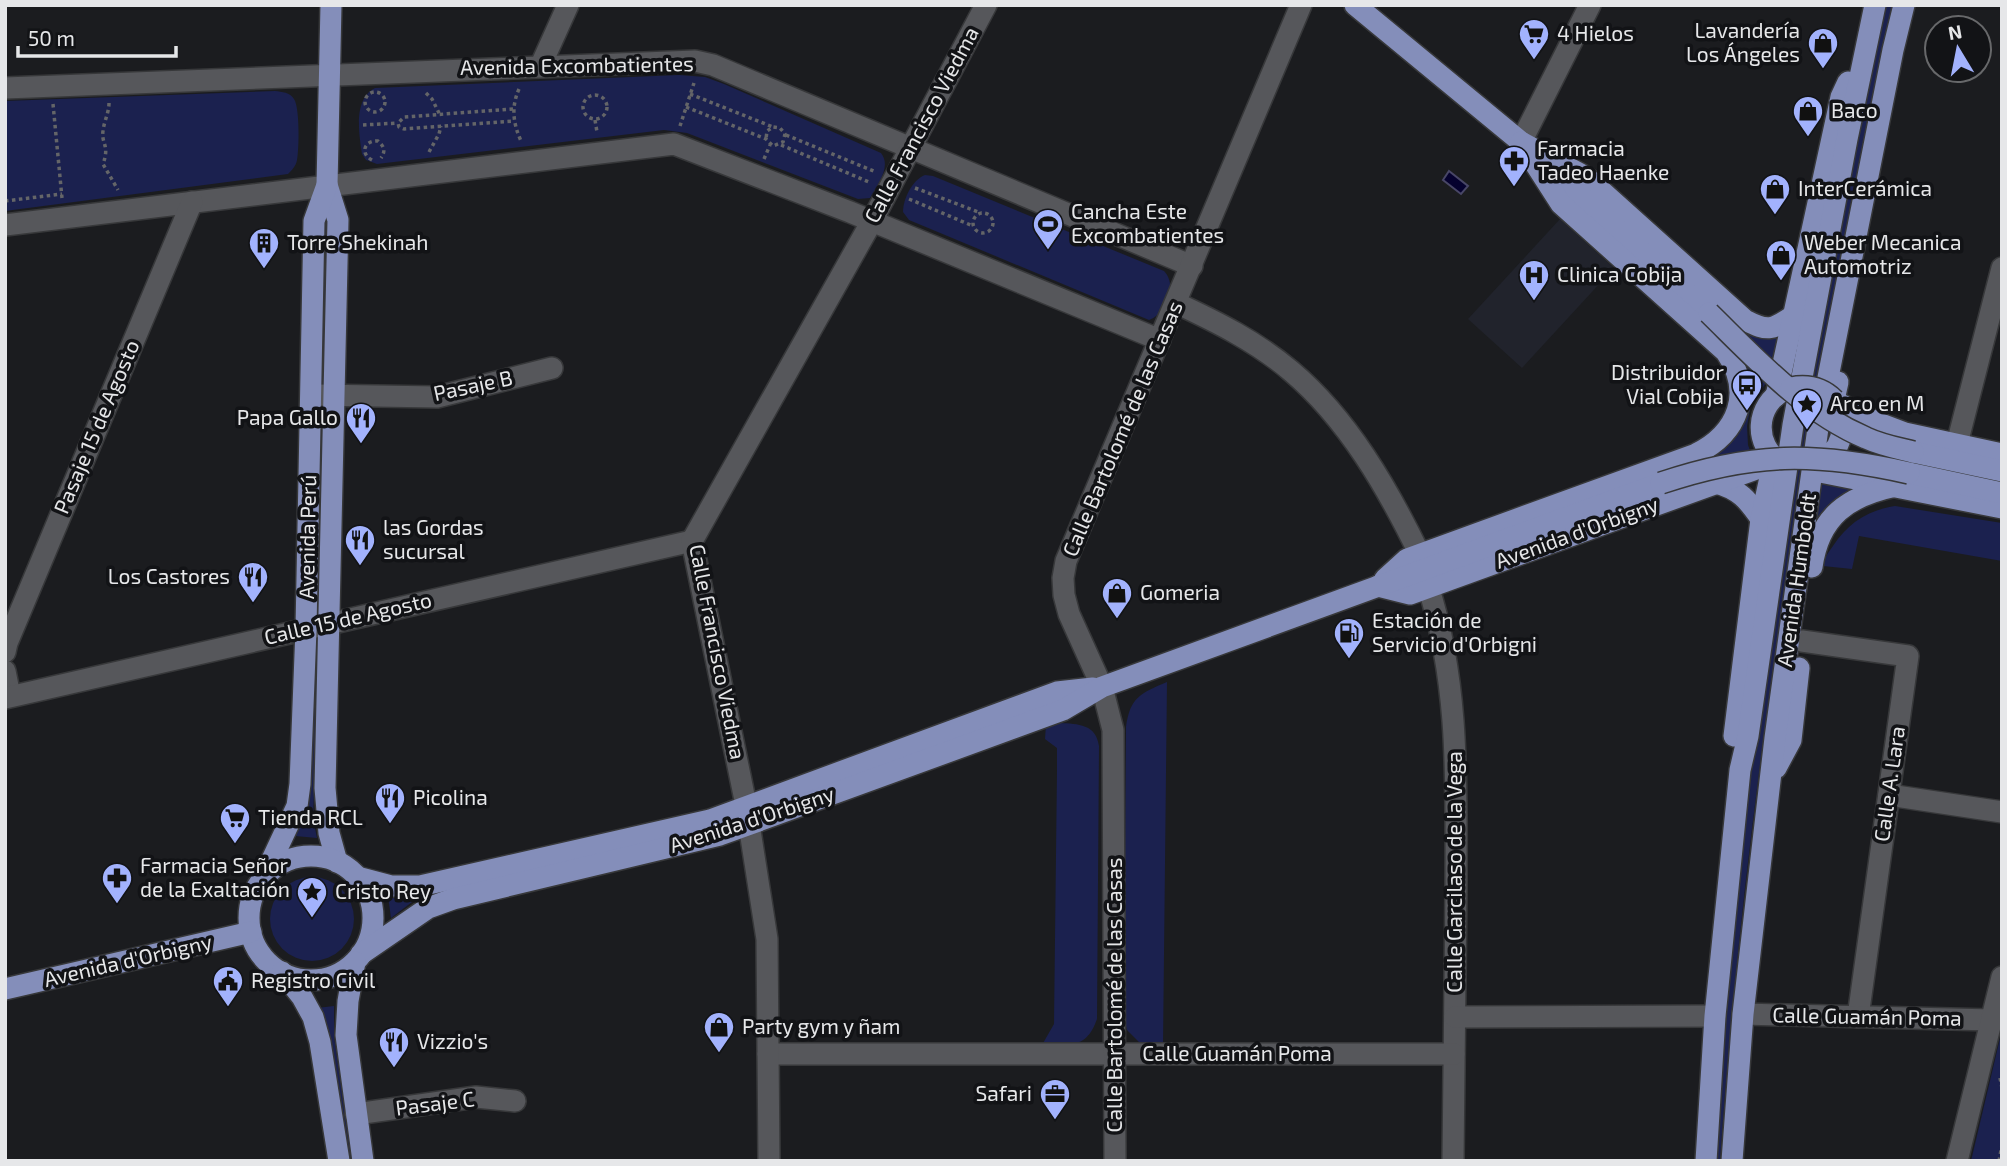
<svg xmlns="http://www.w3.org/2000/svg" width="2007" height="1166" viewBox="0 0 2007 1166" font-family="'Exo 2',sans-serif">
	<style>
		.built { fill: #21232c }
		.green { fill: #1b214f }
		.water { fill: #05012e; stroke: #484666; stroke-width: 2 }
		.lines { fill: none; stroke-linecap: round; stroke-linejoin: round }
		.minor-casing { stroke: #37383a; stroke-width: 24 }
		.major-casing { stroke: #37383a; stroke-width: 24 }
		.path { stroke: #646568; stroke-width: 3.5; stroke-dasharray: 3.5 3.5; stroke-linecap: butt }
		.minor { stroke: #56575b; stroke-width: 21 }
		.major { stroke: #848eba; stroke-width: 21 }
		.major-bridge-casing { stroke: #37383a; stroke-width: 24; stroke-linecap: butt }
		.major-bridge { stroke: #848eba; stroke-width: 21 }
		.labels { text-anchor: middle; stroke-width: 7; stroke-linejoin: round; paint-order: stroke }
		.poi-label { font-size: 21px; fill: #e6e7e9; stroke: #121316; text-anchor: start }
		.street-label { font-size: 21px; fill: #e6e7e9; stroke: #121316 }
	</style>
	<rect width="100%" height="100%" fill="#1b1c1f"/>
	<path class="built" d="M1560 219 1614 268 1522 368 1468 319Z"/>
	<g class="green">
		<path d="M1886 5H1894C1867 118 1847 232 1826 345 1777 615 1739 887 1720 1161H1714L1721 1024 1754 734 1795 454 1808 405 1864 96Z"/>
		<path d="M679 75 705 77 724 84 881 153C892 167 877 185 870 198L858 199 687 133 664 130 377 164 366 160 362 154C359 134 353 99 375 88Z"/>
		<path d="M275 91C282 92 290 92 294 99 300 108 299 149 297 160 296 166 292 170 288 174L5 211V101Z"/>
		<path d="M925 175 933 176 1164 271C1178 285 1166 314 1149 320L909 220 903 212C903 199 912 180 925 175Z"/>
		<path d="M323 217H328L325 381H320Z"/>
		<path d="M1715 305 1768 337 1778 338 1766 383 1751 404 1747 426 1748 445 1755 464 1725 471 1703 456 1737 426Z"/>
		<path d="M320 419 325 420 321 583H317Z"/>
		<path d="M1819 482 1858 490 1814 530Z"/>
		<path d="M1895 506 2002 523V561L1859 536 1852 569 1823 566C1824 558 1828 553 1833 546 1848 523 1868 510 1895 506Z"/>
		<path d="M316 638H320L313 818 317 838 295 836 304 818 311 771Z"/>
		<path d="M1167 682 1163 1046 1142 1045 1127 1030 1124 1018 1126 727C1130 697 1141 693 1167 682Z"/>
		<path d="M1060 723C1078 724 1096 724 1099 746L1097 1019C1086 1050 1070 1044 1042 1045L1054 1024 1057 770V748L1045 739 1046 725Z"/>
		<circle cx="312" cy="919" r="42"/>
		<path d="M426 895 412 902 391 918 388 896Z"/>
		<path d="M334 1006V1037L352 1161H348L317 1008Z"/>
		<path d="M2002 1030V1161H1971Z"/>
	</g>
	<path class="water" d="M1449 171 1468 186 1461 194 1443 180Z"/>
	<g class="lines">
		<g class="minor-casing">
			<g id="minor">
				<path d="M541 65 568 5"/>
				<path d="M5 88 695 61 713 65 1192 266"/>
				<path d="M1521 142 1590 5"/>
				<path d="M5 225 674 144 850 212 1160 340"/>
				<path d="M1176 303C1217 322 1257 342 1291 371 1348 419 1388 489 1420 555"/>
				<path d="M316 395 437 397 552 368"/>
				<path d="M1957 444 2002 268"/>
				<path d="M1428 586C1460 686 1456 785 1456 888 1455 979 1454 1070 1453 1161"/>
				<path d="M1802 641 1908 656 1858 1017"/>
				<path d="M5 652 7 643 192 202"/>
				<path d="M5 671 10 696"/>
				<path d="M5 698 692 541"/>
				<path d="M1889 795 2002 812"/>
				<path d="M1743 1014 1992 1020"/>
				<path d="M1455 1017 1715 1016"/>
				<path d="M768 1054H1454"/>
				<path d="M356 1114 476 1097 515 1101"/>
				<path d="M769 1161 767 939 746 805 692 541 872 221 986 5"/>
				<path d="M1115 1161 1113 730 1102 687 1069 614 1064 595 1063 578 1066 561 1301 5"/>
				<path d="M1957 1161 2002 977"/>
			</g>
		</g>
		<g class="major-casing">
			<g id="major">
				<path d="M1355 5 1521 142 1586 177 1745 320C1768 332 1773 330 1794 315"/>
				<path d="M1546 164 1709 313"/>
				<path d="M327 185 338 220 325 788 329 833 337 862"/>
				<path d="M1776 396 1841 97 1848 82"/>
				<path d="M1836 402 1876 422 1905 433 2002 454"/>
				<path d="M1913 452 2002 471"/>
				<path d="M1781 462C1753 446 1755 404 1785 390"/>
				<path d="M1822 462 1837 447 1841 437 1842 416 1834 400 1838 382"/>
				<path d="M1820 472 2002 508"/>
				<path d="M1909 473 2002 493"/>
				<path d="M1716 483C1739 489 1748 500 1761 519"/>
				<path d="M1812 567C1819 516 1848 496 1896 486"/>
				<path d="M1385 579 1407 559 1696 454C1738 433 1754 393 1726 352L1561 204 1521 142"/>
				<path d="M1378 586 1410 594 1756 469 1770 459"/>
				<path d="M1734 736 1761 519 1774 459"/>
				<path d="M1776 768 1791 740 1799 668"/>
				<circle cx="311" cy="918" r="62"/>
				<path d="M357 877 391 886H420L710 820 1057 692 1093 688"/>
				<path d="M261 883 297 806 300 784 306 629 314 221 327 185 331 5"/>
				<path d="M361 954 428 908 453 899 720 835 1063 710 1102 687 1661 483"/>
				<path d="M355 962 348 1001 346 1035 363 1161"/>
				<path d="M282 972 302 997 313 1017 320 1042 339 1161"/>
				<path d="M5 989 251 932"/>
				<path d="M1706 1161 1715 1016 1740 770 1748 736 1793 425 1847 139 1875 5"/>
				<path d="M1732 1161 1743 1014 1775 738 1818 428 1893 50 1904 5"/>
			</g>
		</g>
		<g class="path">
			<path d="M519 89C511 107 513 123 521 141"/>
			<circle cx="375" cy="102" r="10"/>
			<path d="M426 93 432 99 440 115"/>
			<path d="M690 94 773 127"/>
			<circle cx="595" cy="107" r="12"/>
			<path d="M109 103C109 113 104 121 103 131 101 144 110 145 103 164L118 190"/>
			<path d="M53 104 62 198"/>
			<path d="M686 107 766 139 773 146 783 142 785 134 780 128 773 127 767 131 766 139"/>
			<path d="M513 109 404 117 398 123 399 127 404 129 514 121"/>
			<path d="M595 120 597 132"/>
			<path d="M363 125 398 123"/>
			<path d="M680 126 694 83"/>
			<path d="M786 135 876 172"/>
			<path d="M781 145 869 182"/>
			<path d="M429 152 439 134 441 126"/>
			<path d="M764 159 770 145"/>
			<path d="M372 160C359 153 365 140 378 141 384 146 386 151 381 158"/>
			<path d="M915 188 981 213"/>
			<path d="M909 199 973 226"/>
			<path d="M5 201 62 194"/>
			<circle cx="983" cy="223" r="10"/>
			<path d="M2000 1078 2002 1088"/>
			<path d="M1999 1161 2002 1145"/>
		</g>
		<use href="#minor" class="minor"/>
		<use href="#major" class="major"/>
		<g class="major-bridge-casing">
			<g id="major-bridge">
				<path d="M1709 313C1757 360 1803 411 1866 438 1881 445 1897 448 1913 452"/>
				<path d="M1791 388C1807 385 1822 388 1834 400"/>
				<path d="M1661 483C1753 452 1815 452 1909 473"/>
			</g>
		</g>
		<use href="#major-bridge" class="major-bridge"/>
	</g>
	<defs>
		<g id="supermarket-pin" transform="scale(1.575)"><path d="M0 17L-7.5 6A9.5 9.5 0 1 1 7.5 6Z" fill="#a2b2fd" stroke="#121316"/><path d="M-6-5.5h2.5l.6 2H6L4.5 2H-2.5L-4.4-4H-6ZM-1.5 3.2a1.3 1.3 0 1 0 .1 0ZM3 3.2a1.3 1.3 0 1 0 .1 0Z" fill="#111"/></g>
		<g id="shop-pin" transform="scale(1.575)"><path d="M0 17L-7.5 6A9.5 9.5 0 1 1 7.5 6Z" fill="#a2b2fd" stroke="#121316"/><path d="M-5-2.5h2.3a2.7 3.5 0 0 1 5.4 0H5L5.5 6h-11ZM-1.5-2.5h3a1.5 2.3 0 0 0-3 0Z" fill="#111"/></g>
		<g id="pharmacy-pin" transform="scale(1.575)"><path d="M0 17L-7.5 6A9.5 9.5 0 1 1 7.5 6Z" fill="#a2b2fd" stroke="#121316"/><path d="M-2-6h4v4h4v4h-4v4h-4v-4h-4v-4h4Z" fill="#111"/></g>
		<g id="stadium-pin" transform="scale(1.575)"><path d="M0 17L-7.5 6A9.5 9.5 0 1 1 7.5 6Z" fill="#a2b2fd" stroke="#121316"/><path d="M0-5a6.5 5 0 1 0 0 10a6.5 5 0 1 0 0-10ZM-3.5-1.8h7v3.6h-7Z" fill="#111"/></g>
		<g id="building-pin" transform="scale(1.575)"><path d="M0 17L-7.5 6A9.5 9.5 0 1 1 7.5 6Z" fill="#a2b2fd" stroke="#121316"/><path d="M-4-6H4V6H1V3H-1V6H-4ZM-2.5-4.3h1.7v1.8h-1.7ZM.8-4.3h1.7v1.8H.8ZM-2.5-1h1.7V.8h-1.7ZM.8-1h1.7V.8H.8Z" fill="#111"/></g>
		<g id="hospital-pin" transform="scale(1.575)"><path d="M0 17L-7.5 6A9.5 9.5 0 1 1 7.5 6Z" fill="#a2b2fd" stroke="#121316"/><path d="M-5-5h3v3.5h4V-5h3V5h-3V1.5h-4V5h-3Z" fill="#111"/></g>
		<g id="bus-pin" transform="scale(1.575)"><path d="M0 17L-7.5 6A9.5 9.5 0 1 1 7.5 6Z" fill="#a2b2fd" stroke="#121316"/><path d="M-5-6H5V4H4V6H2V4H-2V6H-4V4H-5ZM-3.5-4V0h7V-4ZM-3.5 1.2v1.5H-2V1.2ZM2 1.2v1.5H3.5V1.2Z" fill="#111"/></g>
		<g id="sight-pin" transform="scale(1.575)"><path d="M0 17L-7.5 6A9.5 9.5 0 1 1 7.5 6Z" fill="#a2b2fd" stroke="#121316"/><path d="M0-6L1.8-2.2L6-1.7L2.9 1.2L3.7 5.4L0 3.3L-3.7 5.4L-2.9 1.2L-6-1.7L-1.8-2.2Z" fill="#111"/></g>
		<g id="restaurant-pin" transform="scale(1.575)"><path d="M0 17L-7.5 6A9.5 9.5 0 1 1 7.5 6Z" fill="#a2b2fd" stroke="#121316"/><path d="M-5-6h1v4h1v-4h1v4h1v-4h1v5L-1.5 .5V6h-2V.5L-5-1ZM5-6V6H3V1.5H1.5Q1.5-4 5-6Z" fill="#111"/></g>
		<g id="fuel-pin" transform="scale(1.575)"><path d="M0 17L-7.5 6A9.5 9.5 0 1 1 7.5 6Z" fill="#a2b2fd" stroke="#121316"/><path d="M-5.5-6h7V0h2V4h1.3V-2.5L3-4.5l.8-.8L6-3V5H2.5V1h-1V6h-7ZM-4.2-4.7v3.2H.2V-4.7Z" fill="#111"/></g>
		<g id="civic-pin" transform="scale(1.575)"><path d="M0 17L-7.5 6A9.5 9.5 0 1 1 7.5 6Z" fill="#a2b2fd" stroke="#121316"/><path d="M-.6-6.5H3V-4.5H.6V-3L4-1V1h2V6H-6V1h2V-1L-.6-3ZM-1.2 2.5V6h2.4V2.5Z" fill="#111"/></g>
		<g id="office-pin" transform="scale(1.575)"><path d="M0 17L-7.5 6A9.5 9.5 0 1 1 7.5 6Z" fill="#a2b2fd" stroke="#121316"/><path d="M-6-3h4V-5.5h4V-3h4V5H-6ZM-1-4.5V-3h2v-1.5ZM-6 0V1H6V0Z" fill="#111"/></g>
	</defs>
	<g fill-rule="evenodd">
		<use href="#supermarket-pin" x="1534" y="34"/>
		<use href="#shop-pin" x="1823" y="43"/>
		<use href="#shop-pin" x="1808" y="111"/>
		<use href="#pharmacy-pin" x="1514" y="161"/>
		<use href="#shop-pin" x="1775" y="189"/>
		<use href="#stadium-pin" x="1048" y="224"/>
		<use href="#building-pin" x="264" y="243"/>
		<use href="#shop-pin" x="1781" y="255"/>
		<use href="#hospital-pin" x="1534" y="275"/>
		<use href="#bus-pin" x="1747" y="385"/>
		<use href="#sight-pin" x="1807" y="404"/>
		<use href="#restaurant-pin" x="361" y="418"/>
		<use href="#restaurant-pin" x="360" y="540"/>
		<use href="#restaurant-pin" x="253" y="577"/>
		<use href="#shop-pin" x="1117" y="593"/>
		<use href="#fuel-pin" x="1349" y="633"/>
		<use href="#restaurant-pin" x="390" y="798"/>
		<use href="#supermarket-pin" x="235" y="818"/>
		<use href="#pharmacy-pin" x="117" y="878"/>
		<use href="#sight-pin" x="312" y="892"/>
		<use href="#civic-pin" x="228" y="981"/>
		<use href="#shop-pin" x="719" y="1027"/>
		<use href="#restaurant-pin" x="394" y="1042"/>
		<use href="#office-pin" x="1055" y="1094"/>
	</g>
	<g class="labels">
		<g class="poi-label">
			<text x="1800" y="38" text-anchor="end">Lavandería<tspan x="1800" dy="24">Los Ángeles</tspan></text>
			<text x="1557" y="41">4 Hielos</text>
			<text x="1831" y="118">Baco</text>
			<text x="1537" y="156">Farmacia<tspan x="1537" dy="24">Tadeo Haenke</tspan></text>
			<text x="1798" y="196">InterCerámica</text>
			<text x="1071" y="219">Cancha Este<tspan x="1071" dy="24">Excombatientes</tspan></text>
			<text x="287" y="250">Torre Shekinah</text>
			<text x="1804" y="250">Weber Mecanica<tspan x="1804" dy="24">Automotriz</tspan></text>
			<text x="1557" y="282">Clinica Cobija</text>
			<text x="1724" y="380" text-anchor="end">Distribuidor<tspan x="1724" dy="24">Vial Cobija</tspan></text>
			<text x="1830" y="411">Arco en M</text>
			<text x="338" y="425" text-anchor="end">Papa Gallo</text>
			<text x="383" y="535">las Gordas<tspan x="383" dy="24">sucursal</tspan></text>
			<text x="230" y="584" text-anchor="end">Los Castores</text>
			<text x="1140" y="600">Gomeria</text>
			<text x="1372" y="628">Estación de<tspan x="1372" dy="24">Servicio d'Orbigni</tspan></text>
			<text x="413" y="805">Picolina</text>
			<text x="258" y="825">Tienda RCL</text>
			<text x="140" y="873">Farmacia Señor<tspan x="140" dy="24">de la Exaltación</tspan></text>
			<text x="335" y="899">Cristo Rey</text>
			<text x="251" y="988">Registro Civil</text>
			<text x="742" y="1034">Party gym y ñam</text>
			<text x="417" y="1049">Vizzio's</text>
			<text x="1032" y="1101" text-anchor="end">Safari</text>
		</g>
		<g class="street-label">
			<text transform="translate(577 66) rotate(-1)" y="7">Avenida Excombatientes</text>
			<text transform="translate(922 125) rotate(-62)" y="7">Calle Francisco Viedma</text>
			<text transform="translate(473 386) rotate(-12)" y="7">Pasaje B</text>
			<text transform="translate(97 427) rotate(-67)" y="7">Pasaje 15 de Agosto</text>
			<text transform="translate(1123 429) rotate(-67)" y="7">Calle Bartolomé de las Casas</text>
			<text transform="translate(1577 533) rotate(-20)" y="7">Avenida d'Orbigny</text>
			<text transform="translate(308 537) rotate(-89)" y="7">Avenida Perú</text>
			<text transform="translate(1797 580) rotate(-82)" y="7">Avenida Humboldt</text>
			<text transform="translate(348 619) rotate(-13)" y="7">Calle 15 de Agosto</text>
			<text transform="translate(717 652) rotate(79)" y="7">Calle Francisco Viedma</text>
			<text transform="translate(1890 784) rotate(-82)" y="7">Calle A. Lara</text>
			<text transform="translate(752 820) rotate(-18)" y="7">Avenida d'Orbigny</text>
			<text transform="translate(1455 872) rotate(-90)" y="7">Calle Garcilaso de la Vega</text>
			<text transform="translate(128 961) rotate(-13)" y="7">Avenida d'Orbigny</text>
			<text transform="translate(1115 995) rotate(-90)" y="7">Calle Bartolomé de las Casas</text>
			<text transform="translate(1867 1017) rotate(1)" y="7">Calle Guamán Poma</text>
			<text x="1237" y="1061">Calle Guamán Poma</text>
			<text transform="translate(435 1104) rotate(-7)" y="7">Pasaje C</text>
		</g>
	</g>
	<rect width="2007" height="1166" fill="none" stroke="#e6e7e9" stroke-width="14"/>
	<g transform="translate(1958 49) rotate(350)"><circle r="33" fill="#121316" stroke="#67686a" stroke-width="2"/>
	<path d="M0-5L12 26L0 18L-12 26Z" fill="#a2b2fd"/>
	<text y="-10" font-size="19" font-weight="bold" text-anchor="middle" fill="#e6e7e9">N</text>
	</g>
	<path d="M18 46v10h158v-10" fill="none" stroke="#e6e7e9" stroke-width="3.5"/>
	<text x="28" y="46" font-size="21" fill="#e6e7e9" stroke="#121316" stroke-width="5" paint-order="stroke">50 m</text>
</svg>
